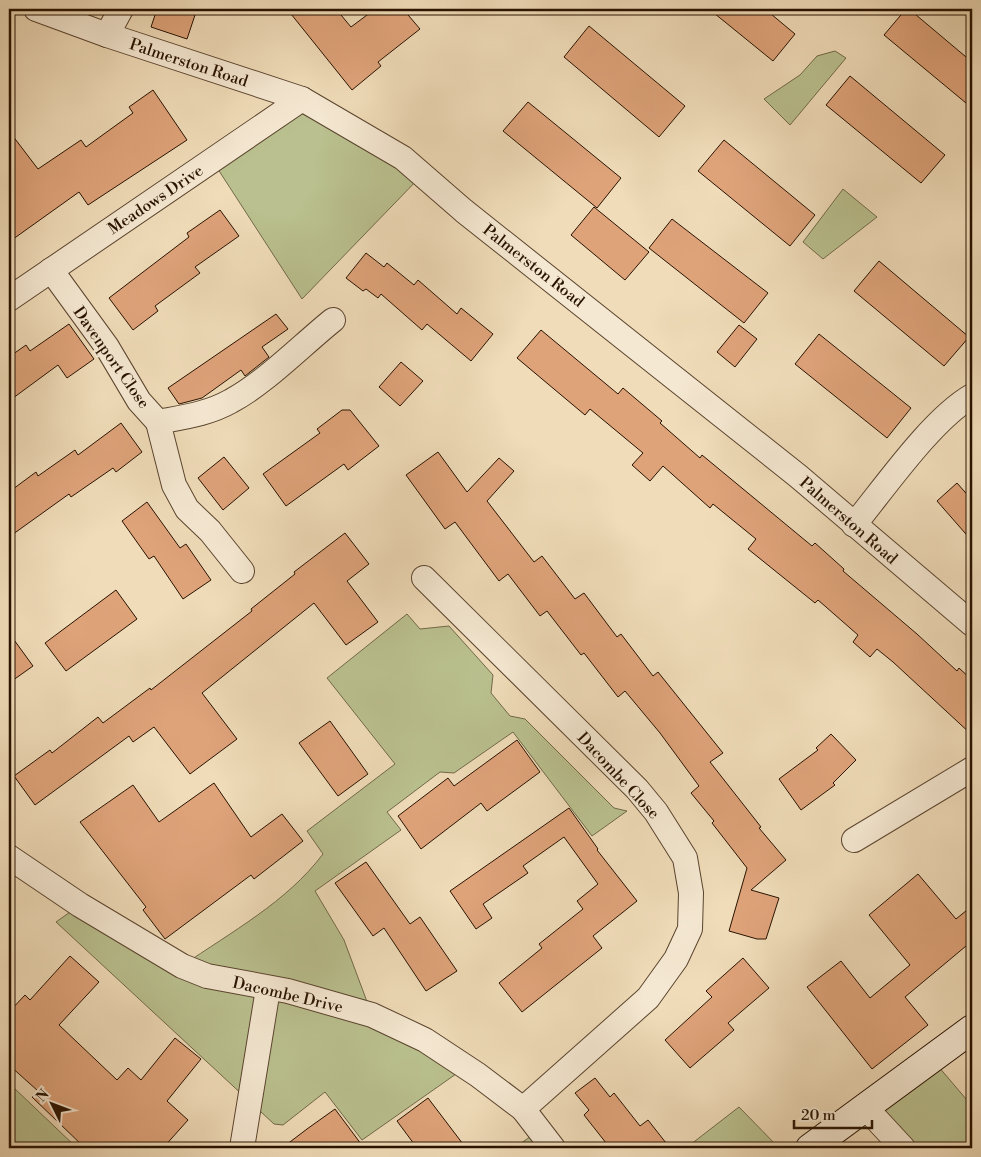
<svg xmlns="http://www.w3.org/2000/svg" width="981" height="1157" viewBox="0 0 981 1157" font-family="'Libre Bodoni',serif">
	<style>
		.green { fill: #bac08f; stroke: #716948 }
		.building { fill: #dfa37a; stroke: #281200 }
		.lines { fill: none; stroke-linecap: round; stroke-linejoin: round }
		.street-casing { stroke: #5a442e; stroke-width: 26 }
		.secondary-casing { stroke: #281200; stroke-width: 30 }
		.street { stroke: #f5e8d2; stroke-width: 24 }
		.secondary { stroke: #f5e8d2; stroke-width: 28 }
		.labels { text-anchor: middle; stroke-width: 4; stroke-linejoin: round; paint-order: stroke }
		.street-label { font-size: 16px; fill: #281200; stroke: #f5e8d2 }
	</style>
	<rect width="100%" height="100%" fill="#f0dcb9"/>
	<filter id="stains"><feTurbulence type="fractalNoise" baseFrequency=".004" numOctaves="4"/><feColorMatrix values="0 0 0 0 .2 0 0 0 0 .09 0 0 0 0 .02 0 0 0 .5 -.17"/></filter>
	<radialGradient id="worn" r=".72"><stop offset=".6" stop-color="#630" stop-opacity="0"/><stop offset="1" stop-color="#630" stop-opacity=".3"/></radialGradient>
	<g class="green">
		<path d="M835 51 846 58 790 125 764 99 800 75 817 56Z"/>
		<path d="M302 99 422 175 302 299 212 160Z"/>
		<path d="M843 189 877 217 823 259 803 242Z"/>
		<path d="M407 614 420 629 449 626 493 675 491 693 510 716 525 719 614 808 627 811 592 836 513 732 454 773 440 772 387 812 401 830 315 891 344 940 372 1015 466 1067 362 1140 325 1092 283 1125 274 1124 56 922 80 905 182 966C231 932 287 902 323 854L307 831 395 764 327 678Z"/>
		<path d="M932 1059 972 1106V1148H903L866 1108Z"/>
		<path d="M13 1087 77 1148H16L9 1143V1096Z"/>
		<path d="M739 1107 779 1148H686Z"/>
		<path d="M540 1130 553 1148H514Z"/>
	</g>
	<g class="building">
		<path d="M157 9H197L187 39 151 27Z"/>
		<path d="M287 9H336L351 27 375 9H403L420 29 378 62 381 66 352 90Z"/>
		<path d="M709 9H765L795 34 773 61Z"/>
		<path d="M906 9H909L972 62V108L884 35Z"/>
		<path d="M589 26 685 106 659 137 564 57Z"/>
		<path d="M850 76 945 155 921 183 826 105Z"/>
		<path d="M153 90 187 140 88 205 79 192 9 242V131L38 169 81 140 86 147 133 113 129 107Z"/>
		<path d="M528 102 621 178 597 208 503 131Z"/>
		<path d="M724 140 815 215 790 246 698 171Z"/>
		<path d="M594 207 649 252 625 280 571 235Z"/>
		<path d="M220 210 239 236 195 267 200 273 155 306 158 311 133 330 109 298 189 237 187 233Z"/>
		<path d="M672 219 768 293 744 323 649 248Z"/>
		<path d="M366 253 384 267 387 263 414 285 418 280 457 314 461 308 493 334 471 361 427 324 422 330 381 294 378 298 366 289 363 291 346 278Z"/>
		<path d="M879 261 969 337 944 366 854 291Z"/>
		<path d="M276 314 288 329 262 347 269 357 245 376 241 370 202 398 179 404 168 388Z"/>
		<path d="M69 324 94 359 67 378 58 365 9 401V357L26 345 30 351Z"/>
		<path d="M739 325 757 339 735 367 717 352Z"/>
		<path d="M541 330 618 394 623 388 662 421 660 423 700 458 702 455 812 546 815 543 844 569 843 571 917 634 957 671 959 668 972 680V735L893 662 877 649 870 657 853 642 858 635 818 600 815 603 748 549 756 539 713 504 710 508 663 466 650 481 632 465 643 453 590 409 585 415 517 358Z"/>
		<path d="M819 334 911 408 887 438 795 364Z"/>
		<path d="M401 362 423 381 400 406 379 387Z"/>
		<path d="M342 410H350L379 446 348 470 344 464 286 506 263 474 320 433 317 429Z"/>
		<path d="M121 423 142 452 116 472 113 468 71 497 69 494 9 537V492L36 472 38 476 75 450 78 455Z"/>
		<path d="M438 452 467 492 499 458 514 471 487 501 534 562 542 556 575 599 584 593 617 637 621 634 653 676 658 672 723 753 710 762 761 827 759 828 786 860 751 890 779 898 766 939H757L729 931 747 868 712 823 714 821 691 793 699 786 660 733 625 691 618 697 584 653 581 655 547 611 540 616 508 574 499 581 455 522 445 529 406 475Z"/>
		<path d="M224 457 249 488 223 510 198 478Z"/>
		<path d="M957 483 972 500V541L937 501Z"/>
		<path d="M147 502 180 548 186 544 211 580 183 599 154 556 149 559 122 521Z"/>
		<path d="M345 533 369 564 347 581 378 622 346 645 314 603 202 693 237 739 190 774 154 727 133 742 129 736 35 805 14 776 50 750 52 753 98 717 103 723 150 688 151 690 252 611 251 609 295 574 294 572Z"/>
		<path d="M116 590 137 619 66 671 45 643Z"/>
		<path d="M9 633 33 666 9 683Z"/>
		<path d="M330 721 368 774 338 796 299 743Z"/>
		<path d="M831 734 856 760 833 783 835 785 801 810 779 779 818 750 816 748Z"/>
		<path d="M517 740 540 772 487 811 481 803 421 849 398 816 448 778 454 786Z"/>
		<path d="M214 783 251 837 282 814 303 841 254 879 251 875 165 939 143 910 146 907 80 822 133 785 159 822Z"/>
		<path d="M569 808 598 849 597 850 637 901 593 936 602 948 522 1012 499 983 542 948 539 944 583 909 577 901 598 884 564 837 523 866 528 873 483 904 492 918 476 929 450 891Z"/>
		<path d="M366 862 410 924 420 917 457 971 426 991 384 928 373 936 335 883Z"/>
		<path d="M918 874 956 919 972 906V941L905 997 928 1025 872 1069 807 987 841 961 870 998 910 965 869 915Z"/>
		<path d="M70 956 99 982 59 1025 117 1080 128 1068 141 1080 175 1038 201 1059 167 1101 188 1120 163 1148H85L32 1097 38 1091 9 1065V1012L25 995 30 1000Z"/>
		<path d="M743 958 769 988 728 1023 734 1030 690 1068 665 1040 712 997 706 991Z"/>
		<path d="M595 1078 610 1097 614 1093 640 1126 648 1120 670 1148H610L584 1115 589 1110 575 1093Z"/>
		<path d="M428 1098 466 1148H417L397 1121Z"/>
		<path d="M335 1109 364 1148H282L307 1129Z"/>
	</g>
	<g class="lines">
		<g class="street-casing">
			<g id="street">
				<path d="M36 9 107 35 302 99 403 158 464 211 798 476 972 624"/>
				<path d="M107 35 121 9"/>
				<path d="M51 270 107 347 139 401 158 422C184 417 208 414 231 401 265 383 303 344 333 320"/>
				<path d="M9 299 302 99"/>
				<path d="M158 422 174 485 187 509 210 531 242 571"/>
				<path d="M854 525C885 487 932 419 972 396"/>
				<path d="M424 578 637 789 656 812 685 858 691 893 690 929 676 959 648 998 523 1109"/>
				<path d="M854 840 972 769"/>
				<path d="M9 857 80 905 182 966 207 976 288 991 372 1015 425 1040 478 1075 523 1109 553 1148"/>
				<path d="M866 1108 903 1148"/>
				<path d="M242 1148 268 989"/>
			</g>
		</g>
		<g class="secondary-casing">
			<path id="secondary" d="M810 1148 972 1029"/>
		</g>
		<use href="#street" class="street"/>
		<use href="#secondary" class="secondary"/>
	</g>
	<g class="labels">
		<g class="street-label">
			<text transform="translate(189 62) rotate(18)" y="6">Palmerston Road</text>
			<text transform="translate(155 199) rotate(-34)" y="6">Meadows Drive</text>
			<text transform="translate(534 265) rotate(38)" y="6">Palmerston Road</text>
			<text transform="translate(112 357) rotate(55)" y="6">Davenport Close</text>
			<text transform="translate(849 520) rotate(41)" y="6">Palmerston Road</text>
			<text transform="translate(619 775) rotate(47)" y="6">Dacombe Close</text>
			<text transform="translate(288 994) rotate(13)" y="6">Dacombe Drive</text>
		</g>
	</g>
	<rect width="981" height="1157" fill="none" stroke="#f0dcb9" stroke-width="30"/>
	<rect x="10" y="10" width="961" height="1137" fill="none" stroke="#281200" stroke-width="2.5"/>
	<rect x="15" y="15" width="951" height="1127" fill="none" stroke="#281200"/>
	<g transform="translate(52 1104) rotate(312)" stroke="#f5e8d2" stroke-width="4" paint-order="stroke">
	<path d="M0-4L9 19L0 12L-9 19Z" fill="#281200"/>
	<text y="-8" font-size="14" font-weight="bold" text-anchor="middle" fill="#281200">N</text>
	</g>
	<path d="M794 1120v8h78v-8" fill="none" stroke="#281200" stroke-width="2.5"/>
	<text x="801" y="1120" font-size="15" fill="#281200" stroke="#f5e8d2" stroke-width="4" paint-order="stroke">20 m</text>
	<rect width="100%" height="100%" filter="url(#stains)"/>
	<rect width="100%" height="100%" fill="url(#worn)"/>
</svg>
